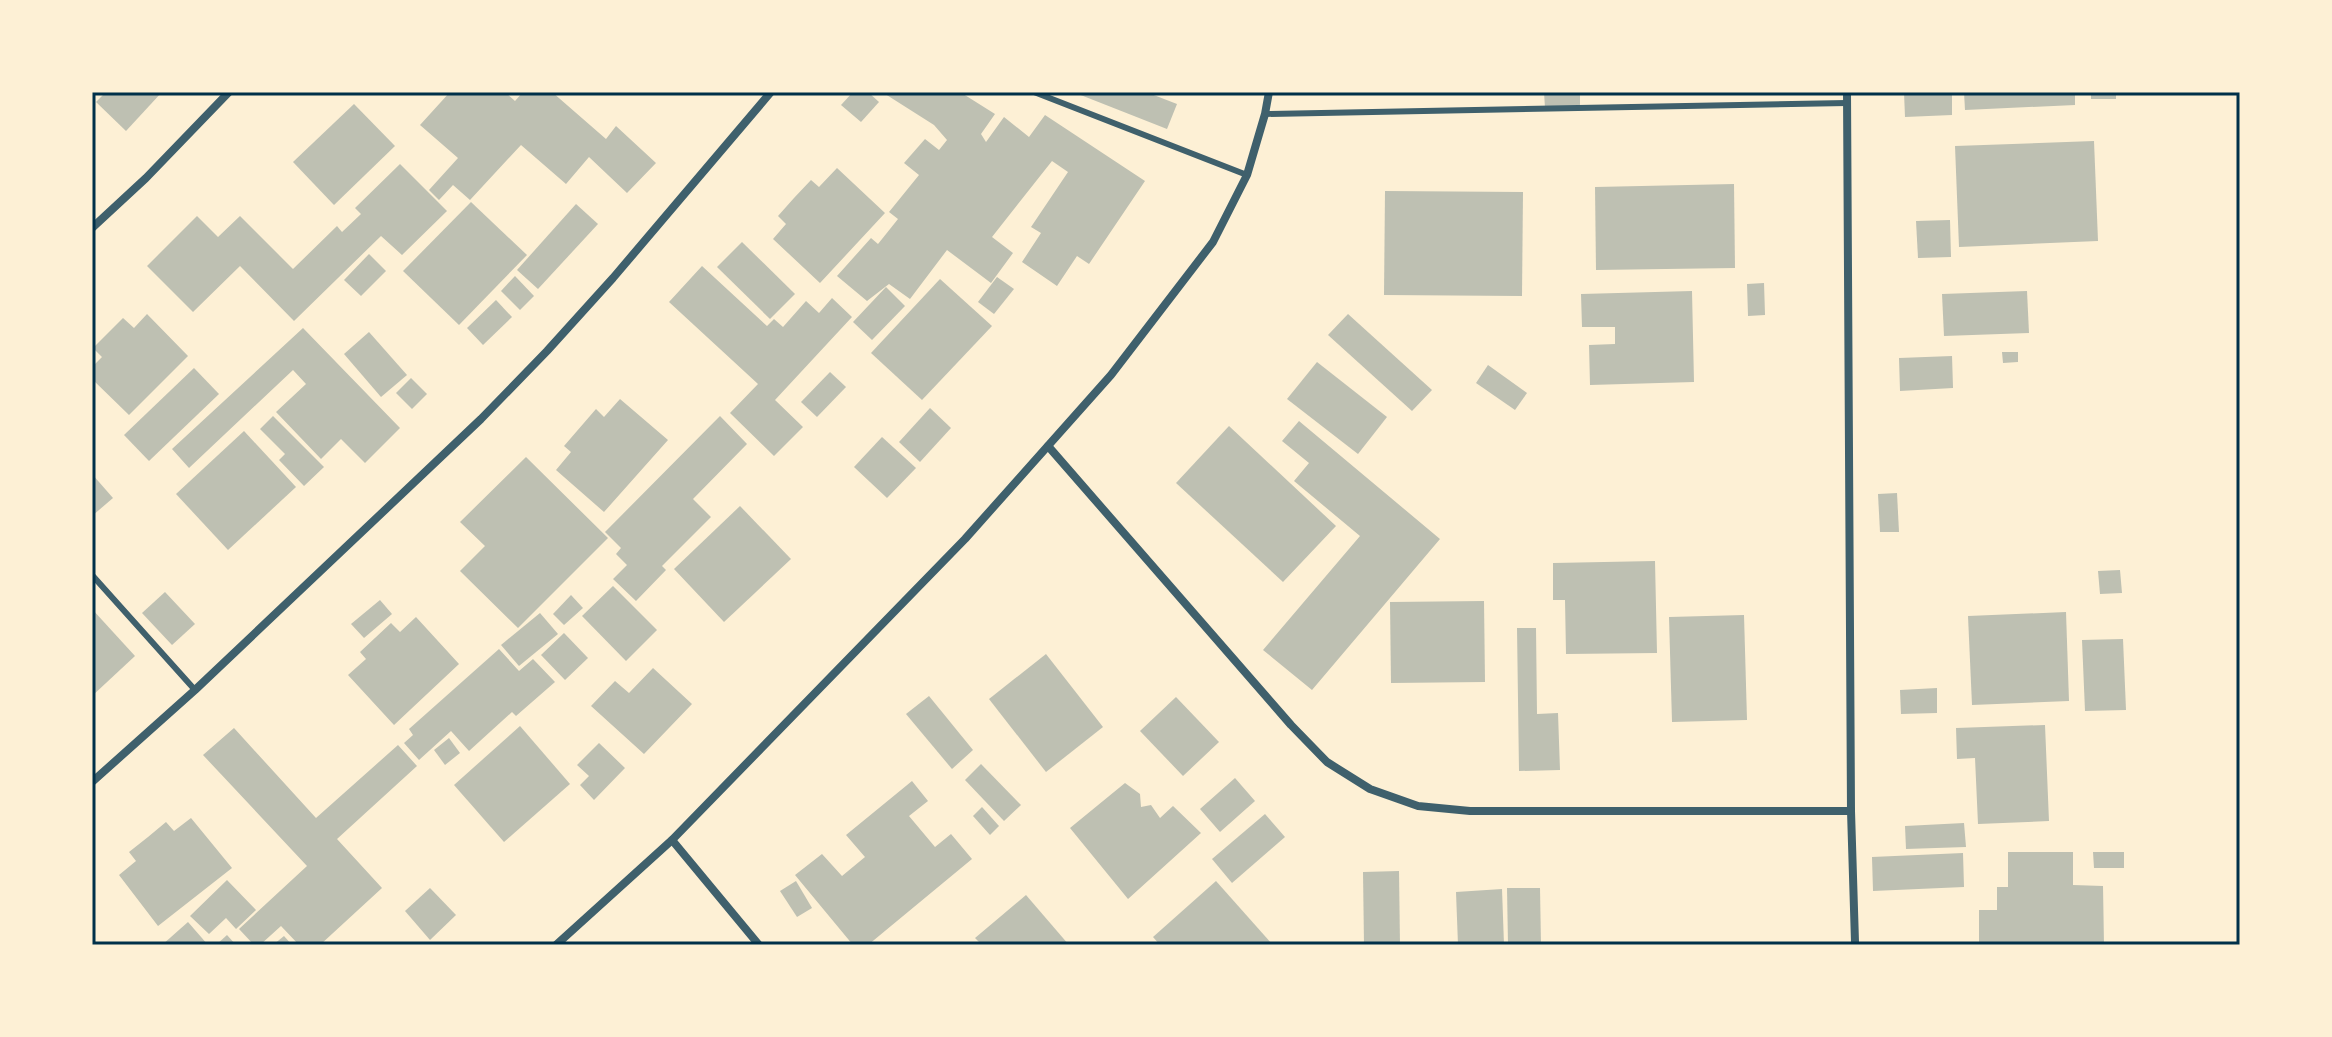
<svg xmlns="http://www.w3.org/2000/svg" width="2332" height="1037" viewBox="0 0 2332 1037" font-family="'Work Sans',sans-serif">
	<style>
		.building { fill: #bec0b2 }
		.lines { fill: none; stroke-linecap: round; stroke-linejoin: round }
		.service { stroke: #3f606c; stroke-width: 6 }
		.minor { stroke: #3f606c; stroke-width: 8 }
		.neatline { fill: none; stroke: #003049; stroke-width: 3 }
	</style>
	<rect width="100%" height="100%" fill="#fdf0d5"/>
	<g class="building">
		<path d="M106 92H162L126 131 96 102Z"/>
		<path d="M450 92H505L515 101 523 92H552L606 139 616 126 656 163 627 193 589 157 566 184 521 145 470 200 453 185 439 200 429 190 458 158 420 125Z"/>
		<path d="M853 92H868L879 102 861 122 841 105Z"/>
		<path d="M882 92H960L995 114 981 134 986 142 1004 117 1029 137 1045 115 1145 181 1089 264 1077 256 1057 286 1022 262 1041 233 1031 227 1068 172 1052 161 992 237 1013 253 991 283 947 250 910 299 889 284 867 301 837 276 871 238 878 244 898 219 889 212 919 175 904 163 925 139 939 150 947 140 934 125Z"/>
		<path d="M1073 92H1146L1177 104 1167 129Z"/>
		<path d="M1544 92H1580V108H1545Z"/>
		<path d="M1904 92H1952V115L1905 117Z"/>
		<path d="M1964 92H2075V105L1965 110Z"/>
		<rect x="2091" y="92" width="25" height="7"/>
		<path d="M354 104 395 146 334 205 293 162Z"/>
		<path d="M2094 141 2098 241 1959 247 1955 146Z"/>
		<path d="M400 164 447 211 402 255 381 236 294 321 240 266 193 312 147 266 197 216 218 237 240 216 293 269 337 226 342 232 361 214 355 208Z"/>
		<path d="M837 168 885 213 820 283 773 239 786 224 778 216 794 198 811 180 819 187Z"/>
		<path d="M1734 184 1735 268 1596 270 1595 187Z"/>
		<path d="M1385 191 1523 192 1522 296 1384 295Z"/>
		<path d="M471 202 527 255 459 325 403 271Z"/>
		<path d="M576 204 598 224 538 289 517 270Z"/>
		<path d="M1950 220 1951 257 1918 258 1916 221Z"/>
		<path d="M742 242 795 294 770 319 717 267Z"/>
		<path d="M369 254 386 271 361 296 344 280Z"/>
		<path d="M702 266 767 326 774 319 783 327 806 301 819 313 832 298 852 317 775 400 803 427 774 456 730 413 758 384 669 302Z"/>
		<path d="M515 276 534 296 520 310 501 291Z"/>
		<path d="M997 277 1014 289 994 314 978 302Z"/>
		<path d="M940 279 992 326 922 400 871 353Z"/>
		<path d="M1764 283 1765 315 1748 316 1747 284Z"/>
		<path d="M886 287 905 306 872 340 853 322Z"/>
		<path d="M1692 291 1694 382 1590 385 1589 345 1615 344V327H1582L1581 294Z"/>
		<path d="M2027 291 2029 333 1944 336 1942 294Z"/>
		<path d="M496 300 512 317 483 345 467 328Z"/>
		<path d="M147 314 188 356 129 415 92 379V367L102 357 93 348 123 318 134 328Z"/>
		<path d="M1348 314 1432 390 1412 411 1328 335Z"/>
		<path d="M303 328 400 428 365 463 341 439 321 459 276 412 306 384 293 370 189 468 172 449Z"/>
		<path d="M369 332 407 375 381 397 344 354Z"/>
		<path d="M2002 352H2018V362L2003 363Z"/>
		<path d="M1952 356 1953 388 1900 391 1899 358Z"/>
		<path d="M1317 362 1387 417 1358 454 1287 399Z"/>
		<path d="M1488 365 1527 393 1515 410 1476 383Z"/>
		<path d="M194 368 219 394 149 461 124 435Z"/>
		<path d="M830 372 846 387 817 417 801 402Z"/>
		<path d="M411 378 427 394 412 409 396 393Z"/>
		<path d="M620 399 668 440 604 512 556 470 571 452 564 446 596 409 604 417Z"/>
		<path d="M930 408 951 428 920 462 899 442Z"/>
		<path d="M273 416 324 467 304 486 279 460 285 454 260 429Z"/>
		<path d="M720 416 747 444 693 499 711 517 662 566 666 570 636 601 613 579 627 565 616 554 621 548 605 532Z"/>
		<path d="M1299 421 1440 539 1312 690 1263 650 1360 536 1294 481 1309 463 1282 441Z"/>
		<path d="M1229 426 1336 526 1283 582 1176 483Z"/>
		<path d="M244 431 296 487 228 550 176 494Z"/>
		<path d="M882 437 916 468 887 498 854 467Z"/>
		<path d="M526 457 608 538 518 628 460 571 485 546 460 522Z"/>
		<path d="M92 474 113 498 92 516Z"/>
		<path d="M1897 493 1899 532H1880L1878 494Z"/>
		<path d="M740 506 791 559 724 622 674 569Z"/>
		<path d="M1655 561 1657 653 1566 654 1565 600H1553V563Z"/>
		<path d="M2120 570 2122 593 2100 594 2098 571Z"/>
		<path d="M613 586 657 630 626 661 582 616Z"/>
		<path d="M165 592 195 624 172 645 142 613Z"/>
		<path d="M571 595 583 608 564 625 553 614Z"/>
		<path d="M380 600 392 614 364 638 351 624Z"/>
		<path d="M1484 601 1485 682 1391 683 1390 602Z"/>
		<path d="M92 609 135 656 92 696Z"/>
		<path d="M2066 612 2069 701 1972 705 1968 616Z"/>
		<path d="M540 613 558 634 519 666 501 645Z"/>
		<path d="M1744 615 1747 720 1672 722 1669 617Z"/>
		<path d="M416 617 459 664 394 725 348 675 366 659 360 652 391 623 400 632Z"/>
		<path d="M1517 628H1536L1537 714 1558 713 1560 770 1519 771Z"/>
		<path d="M564 633 588 658 565 680 541 655Z"/>
		<path d="M2123 639 2126 710 2085 711 2082 640Z"/>
		<path d="M499 649 519 671 533 659 555 682 516 716 512 712 469 751 451 731 419 760 404 743 413 735 409 729Z"/>
		<path d="M1046 654 1103 727 1046 772 989 699Z"/>
		<path d="M653 668 692 704 644 754 591 706 615 681 629 693Z"/>
		<path d="M1937 688V713L1901 714 1900 690Z"/>
		<path d="M929 696 973 750 952 769 906 714Z"/>
		<path d="M1176 697 1219 742 1183 776 1140 731Z"/>
		<path d="M2045 725 2049 821 1978 824 1975 758 1957 759 1956 728Z"/>
		<path d="M520 726 570 784 504 842 454 785Z"/>
		<path d="M234 728 316 818 398 745 417 766 337 839 382 888 320 945H299L281 926 260 945H254L239 929 307 866 203 755Z"/>
		<path d="M449 738 460 753 445 765 434 750Z"/>
		<path d="M599 743 625 768 594 800 580 785 589 776 577 765Z"/>
		<path d="M981 764 1021 805 1004 821 965 780Z"/>
		<path d="M1235 778 1255 801 1220 832 1200 809Z"/>
		<path d="M912 781 928 801 909 816 935 847 951 834 972 859 868 945H853L795 875 822 854 842 876 865 857 846 835Z"/>
		<path d="M1125 783 1140 794 1141 807 1151 805 1160 818 1173 806 1201 833 1128 899 1070 828Z"/>
		<path d="M982 807 999 826 990 835 973 816Z"/>
		<path d="M1265 814 1285 837 1232 883 1212 859Z"/>
		<path d="M191 818 232 868 158 926 119 875 136 861 129 852 148 837 166 822 174 831Z"/>
		<path d="M1964 823 1966 847 1906 849 1905 826Z"/>
		<path d="M2008 852H2073V885L2103 886 2104 945H1979V910H1997V887H2008Z"/>
		<path d="M2093 852H2124V868H2094Z"/>
		<path d="M1963 853 1964 887 1873 891 1872 857Z"/>
		<path d="M1399 871 1400 945H1364L1363 872Z"/>
		<path d="M227 880 256 910 236 929 226 918 209 934 190 916Z"/>
		<path d="M796 881 812 908 797 917 780 891Z"/>
		<path d="M1216 881 1273 945H1160L1153 937Z"/>
		<path d="M430 888 456 915 430 940 405 911Z"/>
		<path d="M1507 888H1540L1541 945H1508Z"/>
		<path d="M1502 889 1504 945H1458L1456 892Z"/>
		<path d="M1026 895 1069 945H982L975 938Z"/>
		<path d="M188 922 208 945H162Z"/>
		<path d="M227 935 236 945H216Z"/>
		<path d="M284 936 292 945H273Z"/>
	</g>
	<g class="lines">
		<g class="service">
			<path d="M1034 92 1247 175"/>
			<path d="M1265 114 1847 103"/>
			<path d="M92 575 195 690"/>
		</g>
		<g class="minor">
			<path d="M1847 92 1851 811 1855 942"/>
			<path d="M92 228 146 178 229 92"/>
			<path d="M1048 446 1291 725 1327 762 1370 789 1418 806 1470 811H1851"/>
			<path d="M92 782 195 690 481 419 547 351 613 278 771 92"/>
			<path d="M672 840 759 945"/>
			<path d="M556 945 672 840 965 539 1111 375 1213 242 1247 175 1265 114 1269 92"/>
		</g>
	</g>
	<rect width="2332" height="1037" fill="none" stroke="#fdf0d5" stroke-width="188"/>
	<rect x="94" y="94" width="2144" height="849" class="neatline"/>
</svg>
